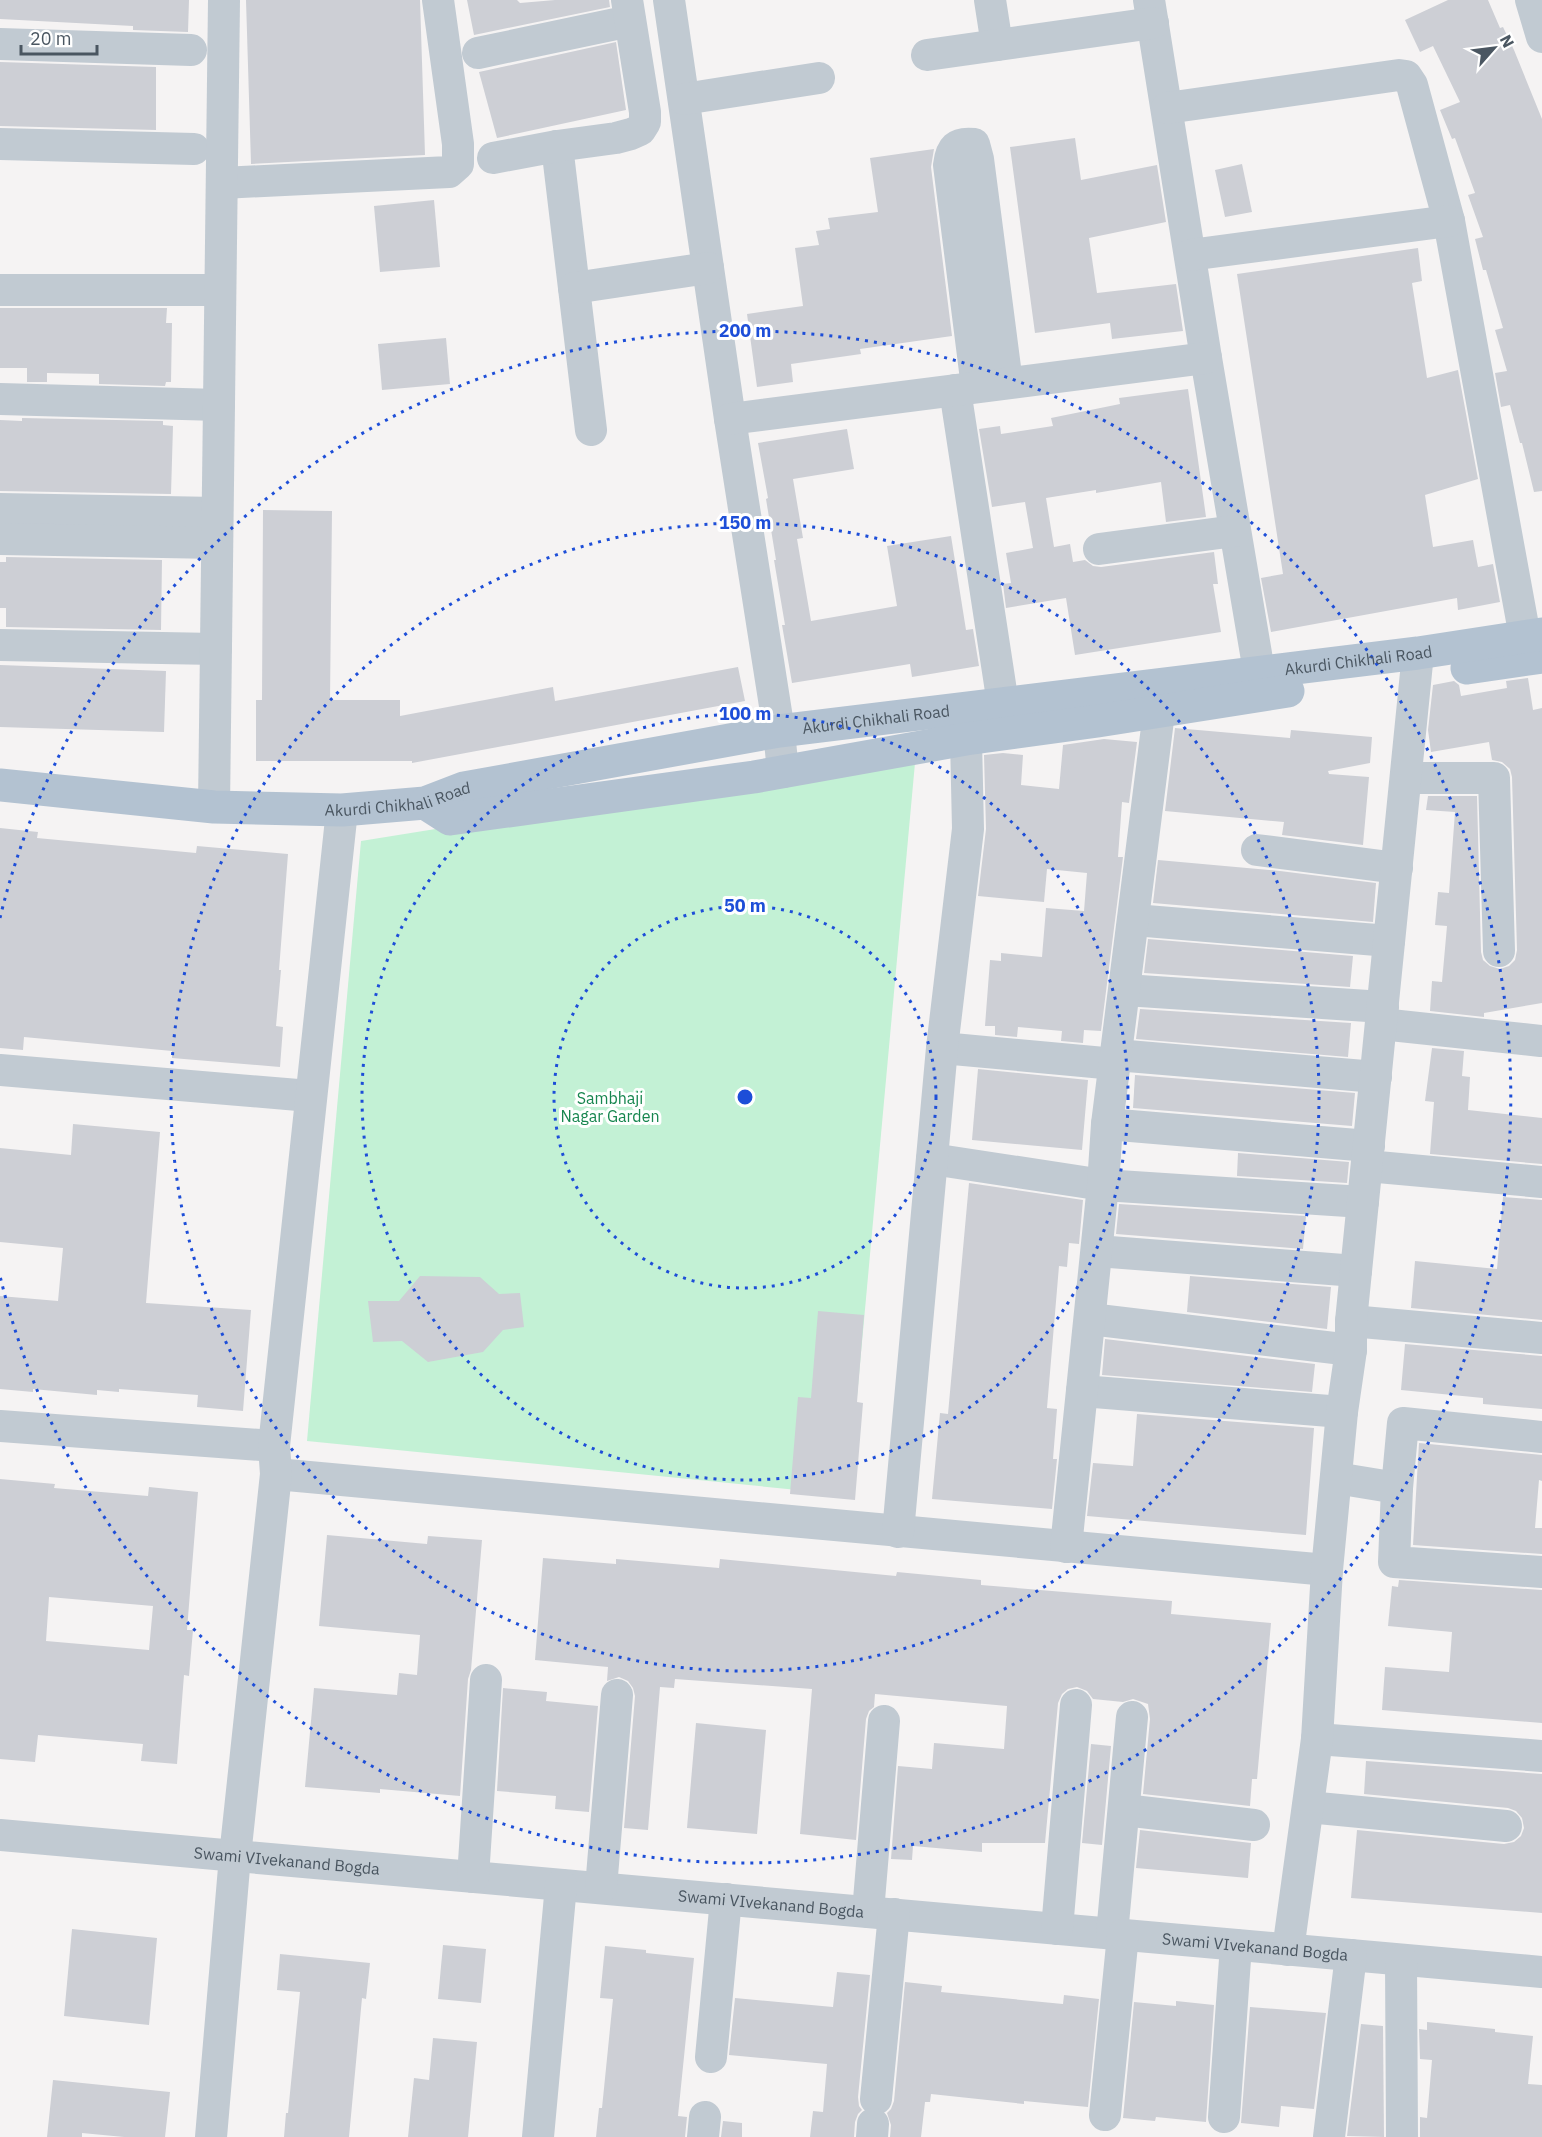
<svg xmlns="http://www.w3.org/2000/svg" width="1542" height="2137" viewBox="0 0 1542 2137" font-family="'IBM Plex Sans',sans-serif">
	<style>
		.green { fill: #c3f1d5 }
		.building { fill: #cdcfd5; fill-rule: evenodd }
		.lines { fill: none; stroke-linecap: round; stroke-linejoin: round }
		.minor { stroke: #c1cad2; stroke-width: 32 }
		.major { stroke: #b3c2d1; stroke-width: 33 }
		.ring { fill: none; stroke: #1d4ed8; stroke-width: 3; stroke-dasharray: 3 6 }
		.labels { text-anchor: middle; stroke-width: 6; stroke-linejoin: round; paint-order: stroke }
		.street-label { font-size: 16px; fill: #4a5661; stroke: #fff }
		.park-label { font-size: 16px; fill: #17864f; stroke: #fff }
		.centre { fill: #1d4ed8; stroke: #fff; stroke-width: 3 }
		.ring-label { font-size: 18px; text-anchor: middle; font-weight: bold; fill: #1d4ed8; stroke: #fff; stroke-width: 6; stroke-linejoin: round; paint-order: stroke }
	</style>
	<rect width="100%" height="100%" fill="#f5f3f3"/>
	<path class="green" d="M916 752 848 1495 307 1441 361 841Z"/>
	<g class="building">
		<path d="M0 0H189L188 32 133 30V26L0 19Z"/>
		<path d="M246 0H420L425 155 251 164Z"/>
		<path d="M467 0H517L520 3 555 0H609L610 7 474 35Z"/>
		<path d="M1448 0H1488L1500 28 1503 27 1514 50 1542 119V491L1534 492 1522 443H1520L1510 405 1501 407 1495 373 1507 371 1495 330 1503 328 1486 270H1483L1475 239 1483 237 1468 195 1475 193 1455 138 1452 139 1440 110 1460 102 1433 46 1420 52 1405 20Z"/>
		<path d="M616 42 626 110 497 138 479 72Z"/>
		<path d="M0 62 156 67V130L0 126Z"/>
		<path d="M1075 138 1081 180 1157 165 1166 222 1089 238 1097 293 1176 284 1183 331 1112 339 1110 323 1035 333 1010 147Z"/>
		<path d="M934 149 931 167 952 336 860 349 861 354 791 364 793 382 757 387 747 314 803 306 795 248 819 245 816 231 830 229 828 218 878 212 870 158Z"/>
		<path d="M1242 164 1252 212 1225 217 1215 170Z"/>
		<path d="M434 200 440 267 380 272 374 206Z"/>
		<path d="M1418 248 1422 281 1412 283 1427 378 1458 370 1478 479 1425 495 1433 547 1473 540 1478 567 1493 564 1500 602 1458 610 1457 598 1271 632 1261 578 1283 574 1237 274Z"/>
		<path d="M0 308H167L166 323H172L171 382H166L165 386 99 384V374L47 373V382H27V368H0Z"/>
		<path d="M446 338 450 384 382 390 378 344Z"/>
		<path d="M1188 389 1206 517 1166 522 1161 482 1096 493V490L1046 498 1054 547 1070 544 1073 562 1085 560 1093 566 1101 567 1214 552 1218 584H1213L1221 632 1075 655 1066 598 1006 608 1003 584 1011 583 1006 553 1033 548 1025 502 992 507 979 429 1000 426 1001 434 1053 426 1051 418 1120 404 1119 398Z"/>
		<path d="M22 418 163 421V425L173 426 171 494 0 491V420L22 421Z"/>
		<path d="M847 429 854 469 793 479 803 538 797 539 811 621 897 606 887 546 951 536 966 630 973 629 979 666 912 677 910 664 792 683 782 625H785L774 560H776L766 499 768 498 758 443Z"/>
		<path d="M263 510 332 511 330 700H400V716L553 687 555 701 738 667 745 701 412 763V761H256V700H262Z"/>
		<path d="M6 557 162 560 161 630 6 627V608H0V562H6Z"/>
		<path d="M0 665 166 671 164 732 0 727Z"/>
		<path d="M1528 678 1533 710 1542 708V1003L1484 1013V1017L1430 1011 1432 981 1442 982 1447 926 1435 925 1438 892 1449 893 1455 812 1426 810 1428 796H1477L1481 952 1483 960 1490 966 1500 969 1509 966 1515 960 1517 950 1512 777 1510 769 1502 762 1492 760 1489 742 1431 752 1428 730 1433 685 1454 681 1459 685 1461 696 1507 688 1506 681Z"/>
		<path d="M1175 728 1290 738 1291 730 1372 737 1370 763 1328 771 1329 774 1369 777 1363 845 1282 835 1284 822 1165 811Z"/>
		<path d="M1104 739 1137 742 1129 803 1122 802 1118 857H1123L1101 1031 1084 1030 1083 1043 1061 1041 1062 1031 1018 1027 1017 1037 995 1035V1026H985L990 960 1001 961V953L1042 957 1046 908 1084 911 1087 873 1047 869 1044 902 978 896 986 829 984 755 1003 753 1023 755 1021 785 1059 789 1063 745Z"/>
		<path d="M0 828 38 832 37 838 196 853 197 846 288 854 279 970H281L276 1026 283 1027 280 1067 172 1058V1051L24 1037 23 1050 0 1048Z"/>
		<path d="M1158 860 1280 871 1376 883 1373 922 1153 903Z"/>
		<path d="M1148 939 1353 956 1350 987 1144 973Z"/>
		<path d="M1140 1009 1351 1023 1348 1057 1136 1039Z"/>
		<path d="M1432 1048 1464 1051 1462 1076 1470 1077 1468 1110 1542 1118V1164L1430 1154 1434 1102 1425 1101Z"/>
		<path d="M978 1069 1088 1080 1082 1150 972 1140Z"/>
		<path d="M1135 1075 1355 1093 1352 1126 1133 1108Z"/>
		<path d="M73 1124 160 1132 146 1303 251 1310 243 1411 197 1407 198 1395 119 1389V1392L97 1390V1395L33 1389V1392L0 1389V1296L58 1301 63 1248 0 1242V1148L71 1155Z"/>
		<path d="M1238 1153 1349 1162 1347 1183 1237 1176Z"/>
		<path d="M969 1183 1083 1200 1079 1244 1069 1243 1067 1267 1059 1266 1047 1408 1057 1409 1053 1459H1057L1052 1509 932 1499 940 1413 948 1414Z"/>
		<path d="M1503 1197 1542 1200V1320L1411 1308 1415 1261 1497 1269Z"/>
		<path d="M1119 1204 1306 1216 1303 1249 1116 1234Z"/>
		<path d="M420 1276 480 1277 499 1294 520 1293 524 1327 503 1330 483 1352 428 1362 402 1341 373 1342 368 1301H399Z"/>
		<path d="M1190 1276 1331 1287 1327 1329 1187 1312Z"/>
		<path d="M818 1311 864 1315 857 1402 863 1403 855 1500 790 1494 798 1397 811 1398Z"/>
		<path d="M1105 1339 1315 1364 1312 1392 1102 1375Z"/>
		<path d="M1405 1344 1542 1356V1409L1483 1404V1398L1401 1390Z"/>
		<path d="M1137 1414 1314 1428 1306 1535 1087 1516 1093 1463 1133 1466Z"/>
		<path d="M1419 1443 1542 1455V1481L1539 1480 1535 1528H1542V1554L1413 1545Z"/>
		<path d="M0 1479 55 1484 54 1488 148 1496 149 1487 198 1492 187 1630H193L189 1676 184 1675 177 1764 141 1761 143 1744 38 1735 35 1762 0 1759ZM49 1597 153 1606 149 1650 46 1641Z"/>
		<path d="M327 1535 427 1544 428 1536 482 1540 471 1670 468 1679 460 1796 380 1789V1793L305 1787 314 1688 397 1695 399 1673 417 1675 420 1635 319 1626Z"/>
		<path d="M543 1558 616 1564V1559L719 1568 720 1559 896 1576 897 1572 981 1580V1585L1172 1601 1171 1614 1271 1623 1257 1779H1252L1250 1806 1143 1794 1150 1719 1148 1704 1133 1699 1123 1702 1093 1699 1087 1691 1077 1687 1068 1689 1062 1694 1058 1703 1045 1843H982V1852L913 1846 912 1860 891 1859 898 1766 932 1769 934 1743 1004 1749 1007 1706 875 1694 874 1707 869 1711 866 1719 856 1840 800 1834 812 1689 675 1679 674 1688 660 1687 648 1830 624 1828 635 1696 633 1688 628 1681 619 1677 607 1681 608 1667 535 1660Z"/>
		<path d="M1399 1580 1542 1590V1723L1382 1710 1385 1667 1449 1672 1452 1632 1388 1626 1392 1586 1398 1587Z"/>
		<path d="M503 1688 547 1692 546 1701 598 1706 589 1812 555 1809 556 1796 497 1791Z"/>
		<path d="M696 1723 766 1730 757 1834 687 1828Z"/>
		<path d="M1091 1744 1111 1746 1102 1845 1082 1843Z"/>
		<path d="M1366 1761 1542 1774V1913L1351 1898 1357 1830 1504 1844 1514 1842 1521 1836 1524 1828 1522 1818 1516 1811 1508 1808 1364 1794Z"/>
		<path d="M1140 1830 1251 1843 1248 1878 1136 1868Z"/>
		<path d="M72 1929 157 1938 149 2025 64 2016Z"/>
		<path d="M443 1945 486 1949 481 2003 438 1999Z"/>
		<path d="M605 1946 646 1950V1953L694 1958 678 2116 687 2117 685 2137H596L599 2108H602L613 1999 600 1998Z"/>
		<path d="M280 1954 370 1963 366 1999 362 1998 349 2137H284L286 2113H288L300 1992 277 1990Z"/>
		<path d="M837 1972 870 1975 858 2097 859 2106 862 2110 858 2114 855 2122 854 2137H810L813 2111 823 2112 827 2064 729 2055 735 1998 833 2007Z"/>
		<path d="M905 1982 942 1986 941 1992 1063 2004 1064 1995 1099 1999 1088 2107 1024 2101V2104L931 2094 930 2102H925L921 2137H890L891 2125 887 2113 891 2109 894 2101Z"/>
		<path d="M1176 2001 1214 2005 1206 2122 1156 2117 1155 2121 1123 2118 1134 2002 1176 2006Z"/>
		<path d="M1250 2007 1326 2013 1314 2109 1281 2106 1279 2127 1241 2123Z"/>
		<path d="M1427 2022 1495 2029V2032L1533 2036 1528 2084 1542 2085V2137H1420V2117L1427 2118 1432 2060 1420 2059 1419 2029 1427 2030Z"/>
		<path d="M1361 2024 1383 2026 1384 2137 1347 2136Z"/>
		<path d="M433 2038 477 2042 468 2137H408L414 2078 429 2080Z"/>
		<path d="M53 2080 170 2092 165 2137H124L82 2133V2137H47Z"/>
		<path d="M723 2121 742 2123V2137H721Z"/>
	</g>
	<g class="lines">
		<g class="minor">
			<path d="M669 0 730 419 779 731 783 772"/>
			<path d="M990 0 997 45"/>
			<path d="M1149 0 1206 358 1263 695"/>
			<path d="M1531 0 1542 37"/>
			<path d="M0 44 191 50"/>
			<path d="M478 53 630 21"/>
			<path d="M927 55 1153 23"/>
			<path d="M684 99 819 78"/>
			<path d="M1167 108 1399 75 1406 76 1412 85 1449 221 1525 637"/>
			<path d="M0 144 194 149"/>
			<path d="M557 146 591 430"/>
			<path d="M493 158 557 146 616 138 631 134 640 130 645 122V112L627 0"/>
			<path d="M222 183 449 172 458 164V144L438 0"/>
			<path d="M1190 255 1449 221"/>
			<path d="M574 288 708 268"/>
			<path d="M0 290H220"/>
			<path d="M977 387 949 165C951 148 956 142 974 144L978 159 1007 383"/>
			<path d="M955 390 1003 704"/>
			<path d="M0 399 219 405"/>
			<path d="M730 419 1206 358"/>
			<path d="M0 509 217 513"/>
			<path d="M0 539 217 543"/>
			<path d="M1099 549 1235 531"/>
			<path d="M0 645 216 649"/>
			<path d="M1406 778H1494L1499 951"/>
			<path d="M214 807 224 0"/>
			<path d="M1257 850 1397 868"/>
			<path d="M1134 920 1389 941"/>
			<path d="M1125 990 1383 1007"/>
			<path d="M1381 1024 1541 1041"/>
			<path d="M942 1048 1115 1064"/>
			<path d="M1116 1055 1376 1077"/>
			<path d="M0 1070 310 1096"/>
			<path d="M1107 1124 1369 1146"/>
			<path d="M932 1159 1103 1185 1363 1202"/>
			<path d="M1367 1166 1542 1182"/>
			<path d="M1097 1251 1356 1271"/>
			<path d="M1090 1319 1351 1350"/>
			<path d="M1351 1321 1542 1338"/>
			<path d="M1082 1391 1342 1412"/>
			<path d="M0 1426 274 1446"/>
			<path d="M1542 1437 1403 1423 1397 1488 1394 1562 1542 1572"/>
			<path d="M276 1474 1327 1570"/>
			<path d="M1336 1478 1397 1488"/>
			<path d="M898 1532 942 1048 968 829 966 739 956 714"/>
			<path d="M1066 1547 1103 1185 1107 1124 1159 712"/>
			<path d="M1317 1739 1542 1756"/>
			<path d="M1308 1807 1506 1826"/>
			<path d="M1124 1810 1254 1825"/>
			<path id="s1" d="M0 1835 1542 1972"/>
			<path d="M473 1877 486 1680"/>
			<path d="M601 1888 617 1695"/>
			<path d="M868 1912 884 1721"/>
			<path d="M1057 1929 1076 1705"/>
			<path d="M1112 1934 1132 1717"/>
			<path d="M1288 1950 1317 1739 1327 1570 1342 1412 1351 1350V1321L1418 653"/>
			<path d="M1401 1960 1402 2137"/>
			<path d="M711 2057 726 1899"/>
			<path d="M876 2099 894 1914"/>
			<path d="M1105 2115 1123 1935"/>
			<path d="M1224 2117 1236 1945"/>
			<path d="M211 2137 235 1856 276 1474 274 1446 342 810"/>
			<path d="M538 2137 561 1885"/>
			<path d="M703 2137 705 2117"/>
			<path d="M872 2137 873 2124"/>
			<path d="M1329 2137 1351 1955"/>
		</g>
		<g class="major">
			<path d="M1467 668 1542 657"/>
			<path id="s2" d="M0 785 214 807 342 810 425 803 464 788 779 731 1418 653 1542 634"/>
			<path d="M425 803 450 819 754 777 966 739 1098 721 1288 691"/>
		</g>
	</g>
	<g class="ring">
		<circle cx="745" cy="1097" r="191"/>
		<circle cx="745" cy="1097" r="383"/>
		<circle cx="745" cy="1097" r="574"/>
		<path d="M0 918A766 766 0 1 1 0 1276"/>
	</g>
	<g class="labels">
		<g class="street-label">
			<text dy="6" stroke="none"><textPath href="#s2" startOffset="1372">Akurdi Chikhali Road</textPath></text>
			<text dy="6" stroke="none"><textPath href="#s2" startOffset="886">Akurdi Chikhali Road</textPath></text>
			<text dy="6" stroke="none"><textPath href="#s2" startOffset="400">Akurdi Chikhali Road</textPath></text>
			<text dy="6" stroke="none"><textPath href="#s1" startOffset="288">Swami VIvekanand Bogda</textPath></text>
			<text dy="6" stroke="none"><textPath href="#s1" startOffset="774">Swami VIvekanand Bogda</textPath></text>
			<text dy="6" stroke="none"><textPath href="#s1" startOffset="1260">Swami VIvekanand Bogda</textPath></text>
		</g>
		<g class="park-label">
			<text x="610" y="1104">Sambhaji<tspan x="610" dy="18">Nagar Garden</tspan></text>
		</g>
	</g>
	<circle cx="745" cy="1097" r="9" class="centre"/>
	<g class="ring-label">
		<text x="745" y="337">200 m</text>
		<text x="745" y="529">150 m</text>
		<text x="745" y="720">100 m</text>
		<text x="745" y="912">50 m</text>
	</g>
	<g transform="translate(1494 48) rotate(62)" stroke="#ffffff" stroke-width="4.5" paint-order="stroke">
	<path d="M0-4.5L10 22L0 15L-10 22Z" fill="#4a5661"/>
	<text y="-9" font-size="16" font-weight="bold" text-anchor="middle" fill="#4a5661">N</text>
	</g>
	<path d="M21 45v9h76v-9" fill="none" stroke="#4a5661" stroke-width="3"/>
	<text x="30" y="45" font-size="18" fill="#4a5661" stroke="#ffffff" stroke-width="4.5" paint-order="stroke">20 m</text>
</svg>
